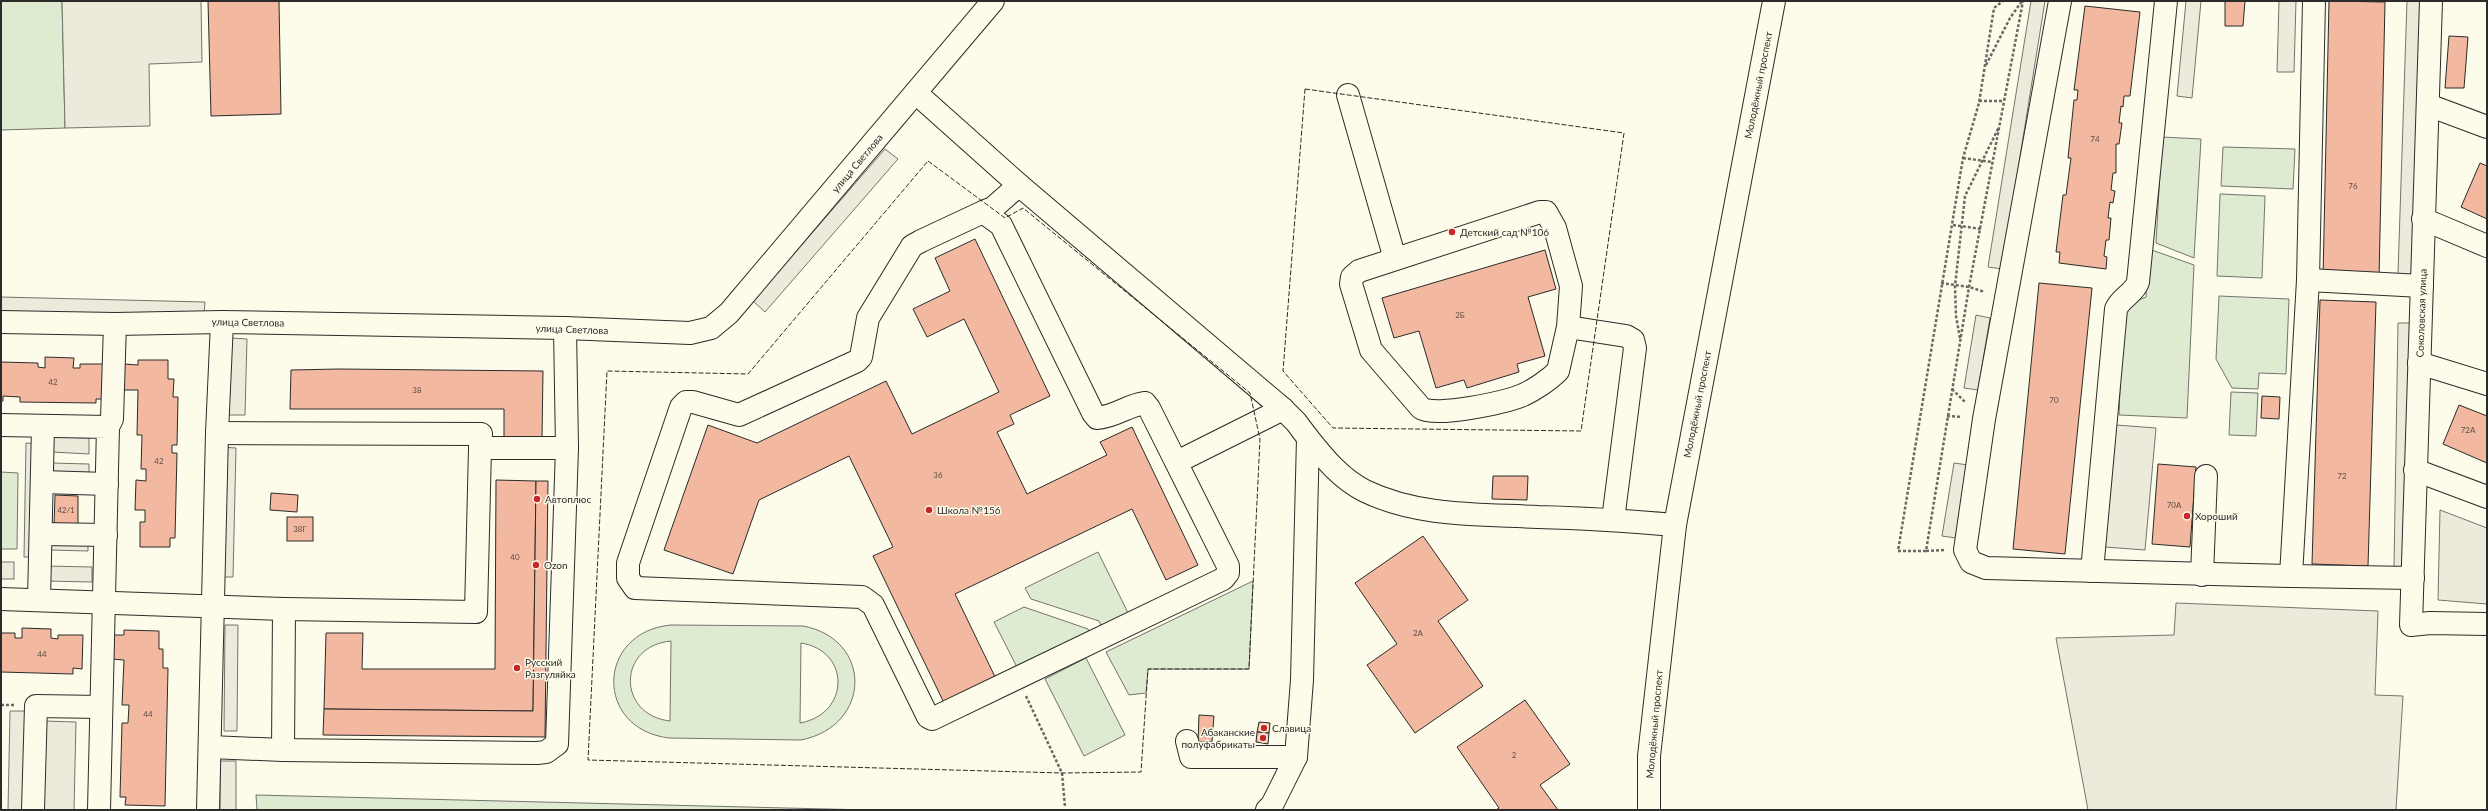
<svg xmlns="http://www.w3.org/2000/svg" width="2488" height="811" viewBox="0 0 2488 811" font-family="Lato,sans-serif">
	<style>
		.green { fill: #deebd1; stroke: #74746e; fill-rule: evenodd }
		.parking { fill: #eceadb; stroke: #74746e }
		.building { fill: #f2b8a0; stroke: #2b2b2b }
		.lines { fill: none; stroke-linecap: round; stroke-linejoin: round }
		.minor-casing { stroke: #2b2b2b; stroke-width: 24 }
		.path { stroke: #6a6964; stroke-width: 2.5; stroke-dasharray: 3 2; stroke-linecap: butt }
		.minor { stroke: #fdfbea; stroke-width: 22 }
		.fence { stroke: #2b2b2b; stroke-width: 1; stroke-dasharray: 5 2; stroke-linecap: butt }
		.poi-dot { fill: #c62828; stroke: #fdfbea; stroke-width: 1.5 }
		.labels { text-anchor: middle; stroke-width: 3; stroke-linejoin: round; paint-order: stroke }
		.number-label { font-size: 8px; fill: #5d4e48 }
		.street-label { font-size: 10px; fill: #2b2b2b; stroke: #fdfbea }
		.poi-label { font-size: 10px; fill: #2b2b2b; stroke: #fdfbea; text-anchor: start }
	</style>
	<rect width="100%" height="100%" fill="#fdfbea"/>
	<g class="green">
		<path d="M1 1H62L65 128 1 130Z"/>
		<path d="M2162 137 2201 139 2194 258 2156 243Z"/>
		<path d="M2223 147 2295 149 2293 189 2221 186Z"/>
		<path d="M2220 194 2265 196 2262 278 2217 276Z"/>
		<path d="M2149 249 2194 265 2187 418 2119 415 2123 316 2136 301 2146 297Z"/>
		<path d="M2219 296 2289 299 2286 374 2259 373 2258 389 2232 388 2216 359Z"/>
		<path d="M2231 392 2258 393 2256 436 2229 435Z"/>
		<path d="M1 472 18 473 17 549H1Z"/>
		<path d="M1098 552 1131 619 1104 632 1099 621 1031 599 1025 588Z"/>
		<path d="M1253 581 1249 669H1148L1146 693 1129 695 1106 652Z"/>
		<path d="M1024 607 1088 629 1092 637 1020 673 994 622Z"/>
		<path d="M671 625 803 626C873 639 872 726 801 740L669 738C594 729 596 632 671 625ZM671 641V642L670 721C617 715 617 646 671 641ZM801 643C851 651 850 714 800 723Z"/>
		<path d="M1086 658 1125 735 1084 756 1045 679Z"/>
		<path d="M256 795 868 810H257Z"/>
	</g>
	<g class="parking">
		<path d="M62 1H201L202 62 149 64 150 126 65 128Z"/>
		<path d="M2031 1H2045L2002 269 1988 267Z"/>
		<path d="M2186 1H2201L2192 98 2177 96Z"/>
		<path d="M2279 1H2296L2294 72H2277Z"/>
		<path d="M2407 1H2422L2413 275 2398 274Z"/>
		<path d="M885 149 898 159 765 312 753 301Z"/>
		<path d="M1 297 205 302 204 316 1 311Z"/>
		<path d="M1976 315 1990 318 1978 390 1964 388Z"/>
		<path d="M2398 323H2410L2406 568H2394Z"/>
		<path d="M231 338 247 339 245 415H229Z"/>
		<path d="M2116 425 2156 428 2145 550 2105 547Z"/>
		<path d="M52 437 89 438V454L52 452Z"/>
		<path d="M26 443 37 444 34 557H24Z"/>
		<path d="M221 447 236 448 233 577H218Z"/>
		<path d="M51 463 89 464V479L51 478Z"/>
		<path d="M1954 463 1968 465 1956 538 1942 536Z"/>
		<path d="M2440 510 2487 528V604L2438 600Z"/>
		<path d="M51 543H88V551L51 550Z"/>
		<rect x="1" y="562" width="13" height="17"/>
		<path d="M47 566 92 567V582L46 581Z"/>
		<path d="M2176 603 2378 611 2375 695 2403 696 2396 810H2088L2056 638 2174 635Z"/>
		<path d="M225 625H238L237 731H224Z"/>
		<path d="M10 711H27L24 810H8Z"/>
		<path d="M44 721 76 722 74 810H42Z"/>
		<rect x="220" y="761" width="16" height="49"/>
	</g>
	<g class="building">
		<path d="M208 1H279L281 114 211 116Z"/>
		<path d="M2225 1H2245L2243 26H2225Z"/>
		<path d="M2329 1 2385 2 2379 279 2323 278Z"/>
		<path d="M2085 6 2140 12 2130 96H2124L2123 107 2121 106 2119 123H2122L2119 144H2116V173H2113L2111 190 2115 191 2113 203 2110 202 2108 218H2111L2109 240H2106L2104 256 2107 257 2106 269 2059 263 2060 252H2056L2063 195H2066L2071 158H2068L2074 100H2077L2078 90H2074Z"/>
		<path d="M2449 36 2468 37 2464 88H2445Z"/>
		<path d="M2480 163 2487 166V219L2461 207Z"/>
		<path d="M975 239 1050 396 1010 415 1014 424 997 432 1027 494 1107 455 1100 442 1132 427 1198 565 1166 580 1132 509 955 594 998 683 946 707 873 556 893 547 849 456 759 500 733 574 664 550 708 425 757 443 886 381 912 434 999 392 964 319 927 337 913 309 950 291 935 258Z"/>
		<path d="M1545 250 1556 289 1528 297 1545 356 1517 364 1519 372 1467 388 1464 380 1436 388 1419 331 1394 338 1382 298Z"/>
		<path d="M2039 283 2092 288 2065 554 2013 549Z"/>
		<path d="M2320 300 2376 302 2368 566 2312 564Z"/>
		<path d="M45 357 74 358 73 368H80V364H105L104 399H96V403L20 402V397L3 396V401H1V362L38 363V367L45 368Z"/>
		<path d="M138 360H168V379H174L173 397H178L177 445H172V453H177L175 538H170V547H140V522H145V510H135L136 480 146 481V469H141L142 435H137L138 390H124V364L138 365Z"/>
		<path d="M339 369 543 371 542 439 504 438V409H290L291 370Z"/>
		<path d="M2262 396 2280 397 2279 419 2261 418Z"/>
		<path d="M2459 405 2487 416V463L2443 444Z"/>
		<path d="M2158 464 2196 467 2190 547 2152 544Z"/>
		<path d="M1493 476H1528L1527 500 1492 499Z"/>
		<path d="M496 480 536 481 533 711 324 709 326 633H363L362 669H495Z"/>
		<path d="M536 481H548L545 737 323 735 324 709 533 711Z"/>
		<path d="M271 493 298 495 297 512 270 510Z"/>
		<path d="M55 495 78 496V525H54Z"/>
		<rect x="287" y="517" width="26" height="24"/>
		<path d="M1423 536 1468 600 1438 621 1483 686 1415 733 1367 665 1397 644 1355 583Z"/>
		<path d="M22 628 51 629V638L58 639V635H83L82 669 73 668V674L1 672V633H15V638H22Z"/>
		<path d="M124 630 159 631V649H163V668H168L165 806 125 805 126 797H120L122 723H128L129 705H122L124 660 111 659V635H124Z"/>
		<path d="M1525 700 1570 764 1540 785 1558 810H1496L1499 808 1457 747Z"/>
		<path d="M1199 715 1214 716 1212 742H1198Z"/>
		<path d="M1259 722 1270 723 1269 733 1257 732Z"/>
		<path d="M1257 732 1269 733 1268 744 1256 742Z"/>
	</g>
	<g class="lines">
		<g class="minor-casing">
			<g id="minor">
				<path d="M2060 1 1984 419 1965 550 1971 562 1986 568 2291 576"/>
				<path d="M2314 1 2308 280 2291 576 2413 578"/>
				<path d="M2431 1 2411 625 2430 623 2487 624"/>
				<path d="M916 93 1019 185 1283 409 1296 422 1308 438 1302 680 1296 757 1272 805 1267 810"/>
				<path d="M1348 95 1395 259"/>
				<path d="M2428 105 2487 127"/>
				<path d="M983 212 1001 225 1093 413 1097 418C1115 417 1128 405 1145 403L1149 408 1228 566V573L1223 579 932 719 928 717 873 605 862 597 635 588 628 578V563L681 407 686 402H693L739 415 857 361 861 357 868 318 912 246 921 241 983 212 993 208 1019 185"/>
				<path d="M2423 219 2487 246"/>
				<path d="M2308 280 2422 286"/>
				<path d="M1 322 115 324 222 322 565 328 690 333 711 328 729 313 993 1"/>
				<path d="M1568 327 1558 371C1549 380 1534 390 1523 395 1506 402 1435 418 1421 408L1371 350 1351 284 1352 277 1359 271 1540 212H1546L1555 228 1571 286 1568 327 1626 336 1633 340 1635 348 1613 520"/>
				<path d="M2419 363 2487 384"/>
				<path d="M1 425 108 427 99 810"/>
				<path d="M108 427 112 419 115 324"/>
				<path d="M217 433 481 434 480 448"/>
				<path d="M1308 438C1324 458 1341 479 1365 491 1419 517 1480 514 1538 517 1584 518 1629 521 1675 525"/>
				<path d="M1177 462 1283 409"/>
				<path d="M2415 470 2487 497"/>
				<path d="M42 482 107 484"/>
				<path d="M41 534 106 535"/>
				<path d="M2092 571 2116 309C2121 297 2134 294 2138 282L2166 1"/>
				<path d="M2202 575 2206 476"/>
				<path d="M1 599 284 609"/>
				<path d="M39 600 43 426"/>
				<path d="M1187 741 1191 757H1296"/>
				<path d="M210 747 283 750 537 753 546 752 557 744 567 448 565 328"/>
				<path d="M283 750 284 609 476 612 480 448H567"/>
				<path d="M33 810 36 706 101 707"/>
				<path d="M208 810 217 433 222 322"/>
				<path d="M1649 810V756L1675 525 1774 1"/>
			</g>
		</g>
		<g class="path">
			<path d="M1986 65 2010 18 2022 1"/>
			<path d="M1979 101H2003"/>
			<path d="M1963 158 1992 162"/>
			<path d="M1953 225 1982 229"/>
			<path d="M1941 283 1969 287 1985 292"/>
			<path d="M1960 338 1956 316 1955 286 1965 196 1999 127"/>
			<path d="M1952 389 1965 402"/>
			<path d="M1947 416 1962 417"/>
			<path d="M1944 550 1926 551 1969 287 2023 1"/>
			<path d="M1926 551H1898L1963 158 1979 103 1994 8 2003 1"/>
			<path d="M1026 696 1062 773 1065 807"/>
			<path d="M1 705H14"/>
		</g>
		<use href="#minor" class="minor"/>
		<g class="fence">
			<path d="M1305 89 1624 133 1581 431 1333 428 1283 371Z"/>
			<path d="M928 161 1005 218 1023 208 1250 393 1260 439 1249 669H1148L1141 772 1062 773 588 760 607 371 748 374Z"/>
		</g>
	</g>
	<g class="poi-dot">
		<circle cx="1452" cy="232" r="4"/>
		<circle cx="537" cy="499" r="4"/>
		<circle cx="929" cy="510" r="4"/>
		<circle cx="2187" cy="516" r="4"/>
		<circle cx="536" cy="565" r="4"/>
		<circle cx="517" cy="668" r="4"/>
		<circle cx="1264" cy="728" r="4"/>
		<circle cx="1263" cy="738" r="4"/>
	</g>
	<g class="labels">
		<g class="number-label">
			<text x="2095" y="142">74</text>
			<text x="2353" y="189">76</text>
			<text x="1460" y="318">2Б</text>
			<text x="53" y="385">42</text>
			<text x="417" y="393">38</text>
			<text x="2054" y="403">70</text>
			<text x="2468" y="433">72А</text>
			<text x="159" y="464">42</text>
			<text x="938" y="478">36</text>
			<text x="2342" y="479">72</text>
			<text x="2174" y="508">70А</text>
			<text x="66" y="513">42/1</text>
			<text x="300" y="532">38Г</text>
			<text x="515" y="560">40</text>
			<text x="1418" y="636">2А</text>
			<text x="42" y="657">44</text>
			<text x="148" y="717">44</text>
			<text x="1514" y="758">2</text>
		</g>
		<g class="street-label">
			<text transform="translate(1758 85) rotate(-79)" y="4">Молодёжный проспект</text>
			<text transform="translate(857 163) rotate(-50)" y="4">улица Светлова</text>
			<text transform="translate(2421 313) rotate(-88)" y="4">Соколовская улица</text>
			<text transform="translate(248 322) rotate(1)" y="4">улица Светлова</text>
			<text transform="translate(572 329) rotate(2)" y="4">улица Светлова</text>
			<text transform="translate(1697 404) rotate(-79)" y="4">Молодёжный проспект</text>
			<text transform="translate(1654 724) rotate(-85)" y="4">Молодёжный проспект</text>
		</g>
		<g class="poi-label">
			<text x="1460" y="236">Детский сад №106</text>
			<text x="545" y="503">Автоплюс</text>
			<text x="937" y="514">Школа №156</text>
			<text x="2195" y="520">Хороший</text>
			<text x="544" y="569">Ozon</text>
			<text x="525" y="666">Русский<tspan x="525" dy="12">Разгуляйка</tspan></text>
			<text x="1272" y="732">Славица</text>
			<text x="1255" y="736" text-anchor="end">Абаканские<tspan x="1255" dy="12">полуфабрикаты</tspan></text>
		</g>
	</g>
	<rect width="2488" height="811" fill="none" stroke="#2b2b2b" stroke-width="4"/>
</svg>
